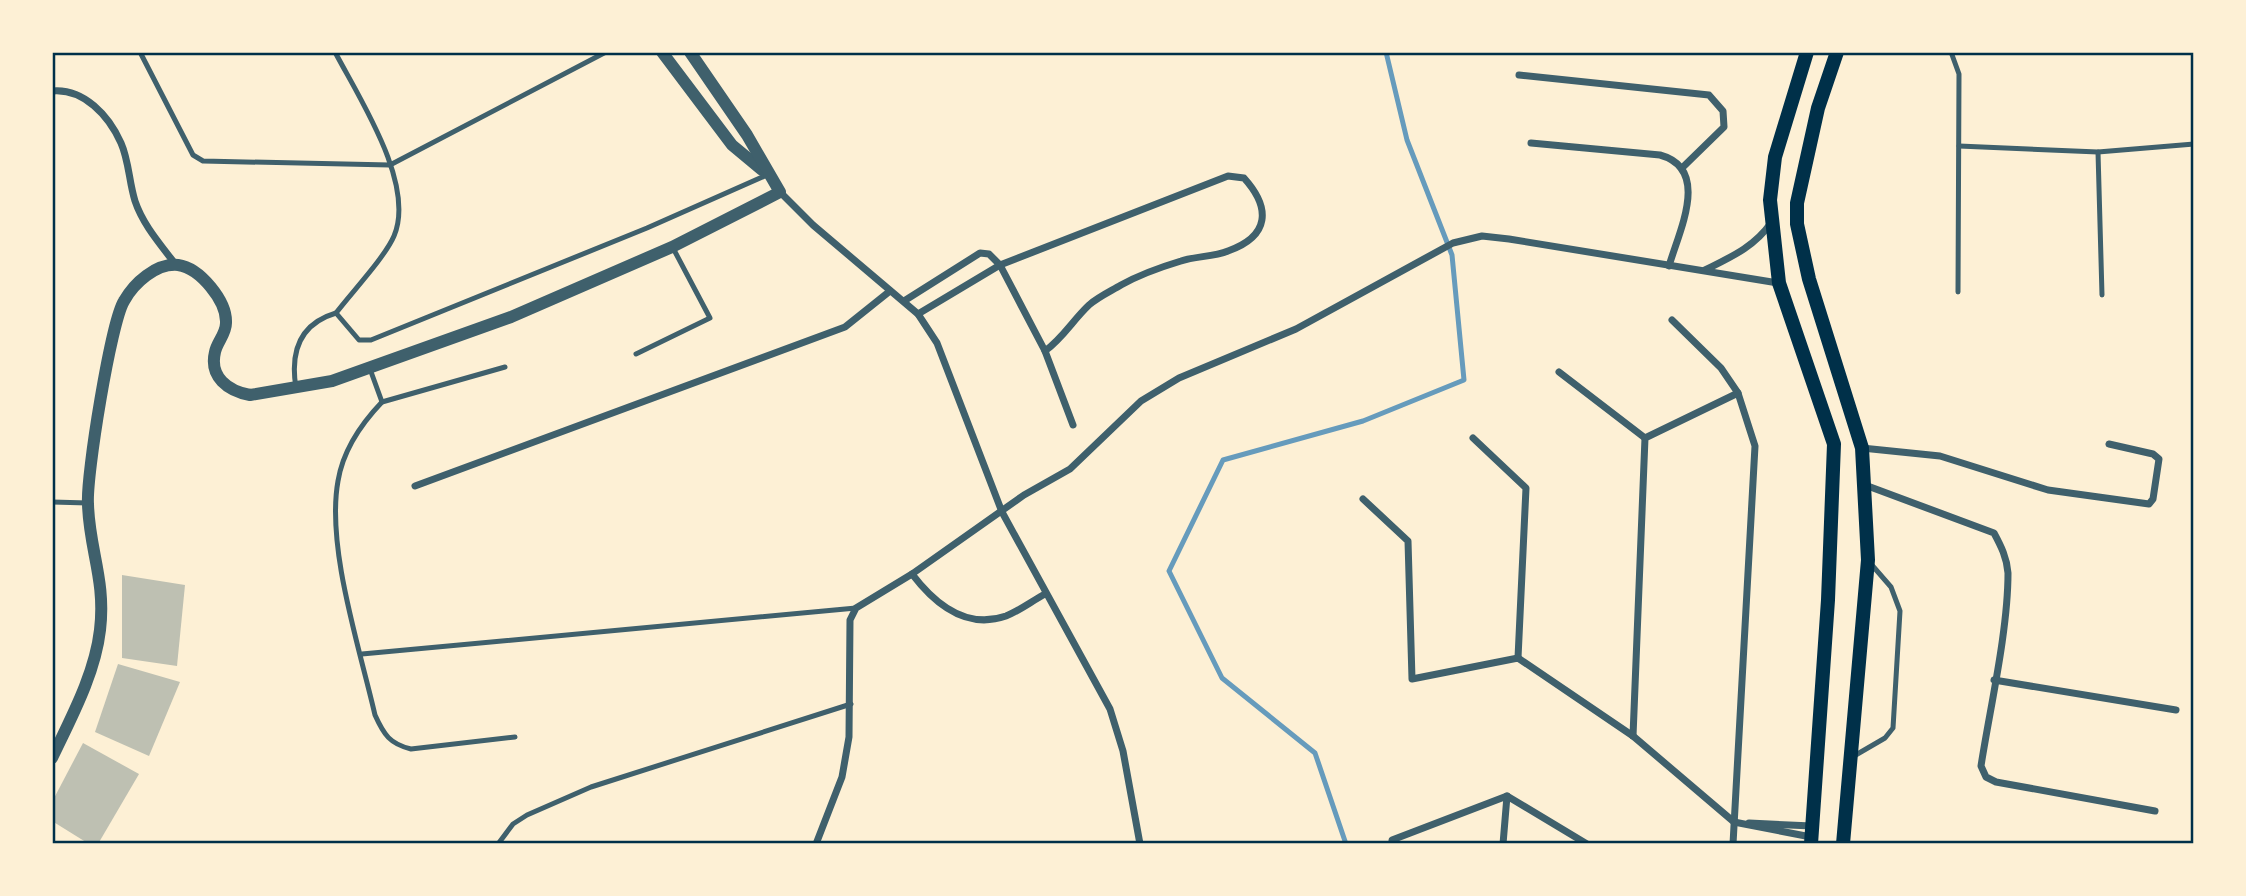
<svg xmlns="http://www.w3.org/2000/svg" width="2246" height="896" viewBox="0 0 2246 896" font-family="Lora,serif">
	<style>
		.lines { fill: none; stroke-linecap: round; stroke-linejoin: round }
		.stream { stroke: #669bbc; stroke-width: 5 }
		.building { fill: #bec0b2 }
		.service { stroke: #3f606c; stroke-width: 5 }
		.minor { stroke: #3f606c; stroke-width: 7 }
		.tertiary { stroke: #3f606c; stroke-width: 12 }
		.secondary { stroke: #003049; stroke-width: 14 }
		.neatline { fill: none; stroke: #003049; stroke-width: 2.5 }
	</style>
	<rect width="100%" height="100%" fill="#fdf0d5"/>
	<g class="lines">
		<path class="stream" d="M1346 844 1315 753 1222 678 1169 571 1223 460 1363 421 1464 380 1452 255 1407 140 1386 52"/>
	</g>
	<g class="building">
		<path d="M122 575 185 585 177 666 122 658Z"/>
		<path d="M118 664 180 682 149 756 95 732Z"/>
		<path d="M83 743 139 774 98 844H89L52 821V802Z"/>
	</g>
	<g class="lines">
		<g class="service">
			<path d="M140 52 193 155 203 161 390 165 606 52"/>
			<path d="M335 52C359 98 416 184 394 236 385 257 352 292 336 313"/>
			<path d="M1951 52 1959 74 1958 292"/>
			<path d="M1959 146 2098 152 2194 144"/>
			<path d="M2098 152 2102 295"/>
			<path d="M636 354 710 318 673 248"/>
			<path d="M370 369 382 402C361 424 343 450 338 481 326 547 360 649 375 715 384 735 390 744 411 749L515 737"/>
			<path d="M296 388C290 352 299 324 336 313L359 340H371L647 228 767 175"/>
			<path d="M382 402 505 367"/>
			<path d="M52 502 88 503"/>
			<path d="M362 654 856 608"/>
			<path d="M1854 756 1885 738 1893 728 1900 611 1891 587 1871 564"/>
			<path d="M498 844 513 824 527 815 591 787 851 704"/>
		</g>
		<g class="minor">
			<path d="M1519 75 1709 95 1723 111 1724 127 1683 167"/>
			<path d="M52 91C84 88 109 116 121 143 129 161 129 182 135 201 143 225 161 245 176 265"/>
			<path d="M1531 143 1660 155C1711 169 1679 231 1669 266"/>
			<path d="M780 192 813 225 918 314 937 343 1002 512 1110 709 1123 751 1140 844"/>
			<path d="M1705 270C1731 257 1754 247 1771 223"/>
			<path d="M904 301 980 253 989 254 1000 265 1045 351 1073 425"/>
			<path d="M918 314 1000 265 1228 176 1244 178C1271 208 1270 236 1228 251 1213 257 1196 256 1181 261 1161 267 1139 275 1121 285 1111 291 1098 297 1089 305 1073 320 1063 338 1045 351"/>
			<path d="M1672 320 1721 368 1738 393 1755 446 1733 844"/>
			<path d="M1559 372 1645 438"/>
			<path d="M1473 438 1526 488 1518 658"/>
			<path d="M1862 448 1940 456 2048 490 2149 504 2153 499 2159 459 2153 454 2109 444"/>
			<path d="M1865 485 1994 533C2001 546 2007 558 2008 573 2008 631 1990 708 1981 766L1986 777 1996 782 2155 811"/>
			<path d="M415 486 845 327 890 291"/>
			<path d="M1363 499 1408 541 1412 679 1518 658 1633 736 1734 822 1811 837"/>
			<path d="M912 574C934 603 966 630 1006 616 1019 611 1032 601 1045 594"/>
			<path d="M1994 680 2176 710"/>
			<path d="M1633 736 1645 438 1738 393"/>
			<path d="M1749 823 1812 826"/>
			<path d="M816 844 842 777 849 737 850 620 856 608 912 574 1024 495 1070 469 1141 401 1179 378 1296 329 1453 243 1482 236 1509 239 1778 283"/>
			<path d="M1392 844V840L1507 796 1587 844"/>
			<path d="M1503 844 1507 796"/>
		</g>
		<g class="tertiary">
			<path d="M662 52 732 145 762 170"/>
			<path d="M52 758C71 718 95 674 100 630 106 580 89 549 88 504 86 476 111 322 124 301 134 283 156 263 178 265 200 268 227 301 226 323 226 334 217 342 215 352 209 377 228 391 250 395L332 381 511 317 672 247 780 192 747 135 690 52"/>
		</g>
		<g class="secondary">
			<path d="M1807 52 1775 157 1770 200 1779 283 1834 444 1828 600 1811 844"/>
			<path d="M1837 52 1818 108 1797 203V224L1809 279 1862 448 1868 560 1843 844"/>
		</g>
	</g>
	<rect width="2246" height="896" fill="none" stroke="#fdf0d5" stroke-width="108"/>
	<rect x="54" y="54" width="2138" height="788" class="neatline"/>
</svg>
